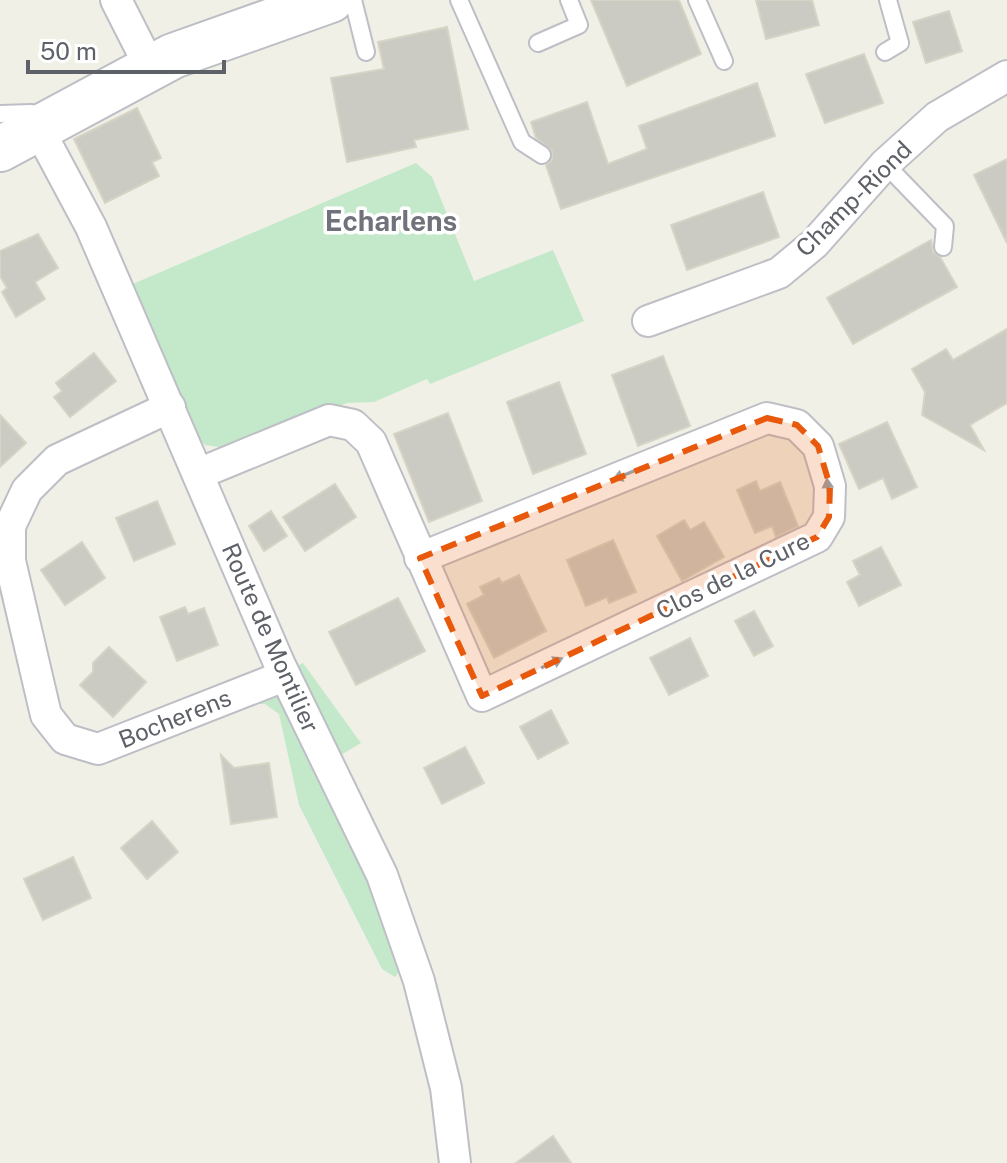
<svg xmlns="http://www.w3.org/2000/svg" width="1007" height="1163" viewBox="0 0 1007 1163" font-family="'Public Sans',sans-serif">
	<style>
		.green { fill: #c3e9ca }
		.building { fill: #cccbc3; stroke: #d6d4c5; stroke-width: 2 }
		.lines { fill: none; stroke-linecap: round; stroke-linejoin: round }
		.lane-casing { stroke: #bebfc6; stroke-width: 20 }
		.street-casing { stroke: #bebfc6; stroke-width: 34 }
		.secondary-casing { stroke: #bcbec5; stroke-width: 48 }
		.lane { stroke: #fff; stroke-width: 16 }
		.street { stroke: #fff; stroke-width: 30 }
		.secondary { stroke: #fff; stroke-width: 44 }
		.oneway { fill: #9ea0a4 }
		.marked { fill: #e8590c; fill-opacity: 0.2; stroke: #e8590c; stroke-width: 6; stroke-dasharray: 16 10; stroke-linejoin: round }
		.labels { text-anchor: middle; stroke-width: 7; stroke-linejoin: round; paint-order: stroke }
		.street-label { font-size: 24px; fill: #5e6168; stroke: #fff }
		.quarter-label { font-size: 28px; font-weight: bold; fill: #6f727a; stroke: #fff }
	</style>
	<rect width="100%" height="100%" fill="#f1f0e7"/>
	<g class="green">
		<path d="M416 163 432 177 474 281 553 250 584 321 430 384 427 379 374 402 347 403 232 449 205 445 188 429 128 286Z"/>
		<path d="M303 663 361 743 334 759 291 669Z"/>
		<path d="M271 694 284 700 306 735 406 964 395 977 382 969 299 805 279 714 265 704H240Z"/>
	</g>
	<g class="building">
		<path d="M591 0H679L701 54 627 86Z"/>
		<path d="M756 0H812L819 25 766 39Z"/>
		<path d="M949 11 962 51 926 63 913 22Z"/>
		<path d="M447 27 468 129 414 140 416 147 347 162 331 78 384 69 378 42Z"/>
		<path d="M864 54 883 103 825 123 806 74Z"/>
		<path d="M757 83 775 136 561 209 546 165 552 160V151L536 138 531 122 587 102 608 164 647 149 639 126Z"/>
		<path d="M137 108 161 158 152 162 159 176 105 203 74 139Z"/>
		<path d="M1007 159V243L974 175Z"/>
		<path d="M763 192 779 237 687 270 671 225Z"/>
		<path d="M38 234 58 268 35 282 45 299 16 317 2 292 7 288 0 276V251Z"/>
		<path d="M931 240 933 252 940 257 957 287 853 344 827 298Z"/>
		<path d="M1007 329V403L970 425 984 450 922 415 925 392 912 369 946 349 953 360Z"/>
		<path d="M94 353 116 381 70 417 54 397 62 391 56 383Z"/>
		<path d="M663 356 690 426 638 446 612 375Z"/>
		<path d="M559 382 586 454 533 474 507 402Z"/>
		<path d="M448 413 482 501 429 522 394 434Z"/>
		<path d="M0 415 26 443 0 467Z"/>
		<path d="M887 422 917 487 892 499 883 478 859 489 839 444Z"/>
		<path d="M756 481 760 491 780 482 798 526 776 537 772 526 755 533 737 490Z"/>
		<path d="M335 484 356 517 305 551 283 517Z"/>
		<path d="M157 501 175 544 134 561 116 518Z"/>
		<path d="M271 511 287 536 264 551 249 526Z"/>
		<path d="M684 520 690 530 704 522 724 557 682 581 657 536Z"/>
		<path d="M613 540 636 592 609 603 607 597 586 606 567 560Z"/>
		<path d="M82 542 105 578 65 605 41 570Z"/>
		<path d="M881 547 901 585 859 606 847 582 860 575 853 561Z"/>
		<path d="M519 575 546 631 494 658 467 604 484 595 480 587 499 578 502 583Z"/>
		<path d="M398 598 425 651 356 685 329 632Z"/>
		<path d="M185 607 188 614 204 608 218 645 177 661 160 617Z"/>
		<path d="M754 611 773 646 754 656 735 621Z"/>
		<path d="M690 638 708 676 669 695 650 658Z"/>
		<path d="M109 647 146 682 113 717 80 685 93 672V663Z"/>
		<path d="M551 710 568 743 538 759 520 727Z"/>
		<path d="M465 747 484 783 442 804 424 768Z"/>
		<path d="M221 755 234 768 269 763 277 817 231 824Z"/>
		<path d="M152 821 178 852 147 879 121 848Z"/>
		<path d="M73 857 91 898 43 920 24 879Z"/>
		<path d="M553 1136 571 1163H516Z"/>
	</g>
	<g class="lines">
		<g class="lane-casing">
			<g id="lane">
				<path d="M353 0 366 52"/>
				<path d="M459 0 522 142 542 155"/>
				<path d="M697 0 724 61"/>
				<path d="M538 43 579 25 569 0"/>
				<path d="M885 52 900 43 888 0"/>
				<path d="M0 114 31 113 34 119"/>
				<path d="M885 164 945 226 943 247"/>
			</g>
		</g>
		<g class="street-casing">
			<g id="street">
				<path d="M116 0 150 67"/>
				<path d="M38 128 91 227 279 663 382 875 419 981 446 1088 455 1163"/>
				<path d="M648 321 779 273 814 244 885 164 937 117 1007 76"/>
				<path d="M170 407 57 460 27 490 10 526V561L46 715 65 739 98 749 284 676"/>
				<path d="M198 474 329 420 353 425 371 442 482 696 817 537 829 517 830 486 818 446 797 425 767 418 420 558"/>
			</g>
		</g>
		<g class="secondary-casing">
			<path id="secondary" d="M0 149 173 56 331 0"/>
		</g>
		<use href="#lane" class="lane"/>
		<use href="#street" class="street"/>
		<use href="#secondary" class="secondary"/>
	</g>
	<defs><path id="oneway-solid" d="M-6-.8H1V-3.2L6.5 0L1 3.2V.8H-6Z" transform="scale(2)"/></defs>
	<g class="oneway">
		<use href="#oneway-solid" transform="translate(624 475) rotate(158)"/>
		<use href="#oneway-solid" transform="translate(828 490) rotate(-95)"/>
		<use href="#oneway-solid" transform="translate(552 663) rotate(-25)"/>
	</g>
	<path class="marked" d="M767 418 797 425 818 446 830 486 829 517 817 537 482 696 420 558Z"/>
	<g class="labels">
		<g class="street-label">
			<text transform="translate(854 199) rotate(-45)" y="8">Champ-Riond</text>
			<text transform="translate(733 576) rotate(-26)" y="8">Clos de la Cure</text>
			<text transform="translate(270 638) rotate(66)" y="8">Route de Montilier</text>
			<text transform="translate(175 719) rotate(-22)" y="8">Bocherens</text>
		</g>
		<g class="quarter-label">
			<text x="391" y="231">Echarlens</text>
		</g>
	</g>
	<path d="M28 60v12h196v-12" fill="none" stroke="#5e6168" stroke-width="4"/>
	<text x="40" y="60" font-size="24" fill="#5e6168" stroke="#ffffff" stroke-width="6" paint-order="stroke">50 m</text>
</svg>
